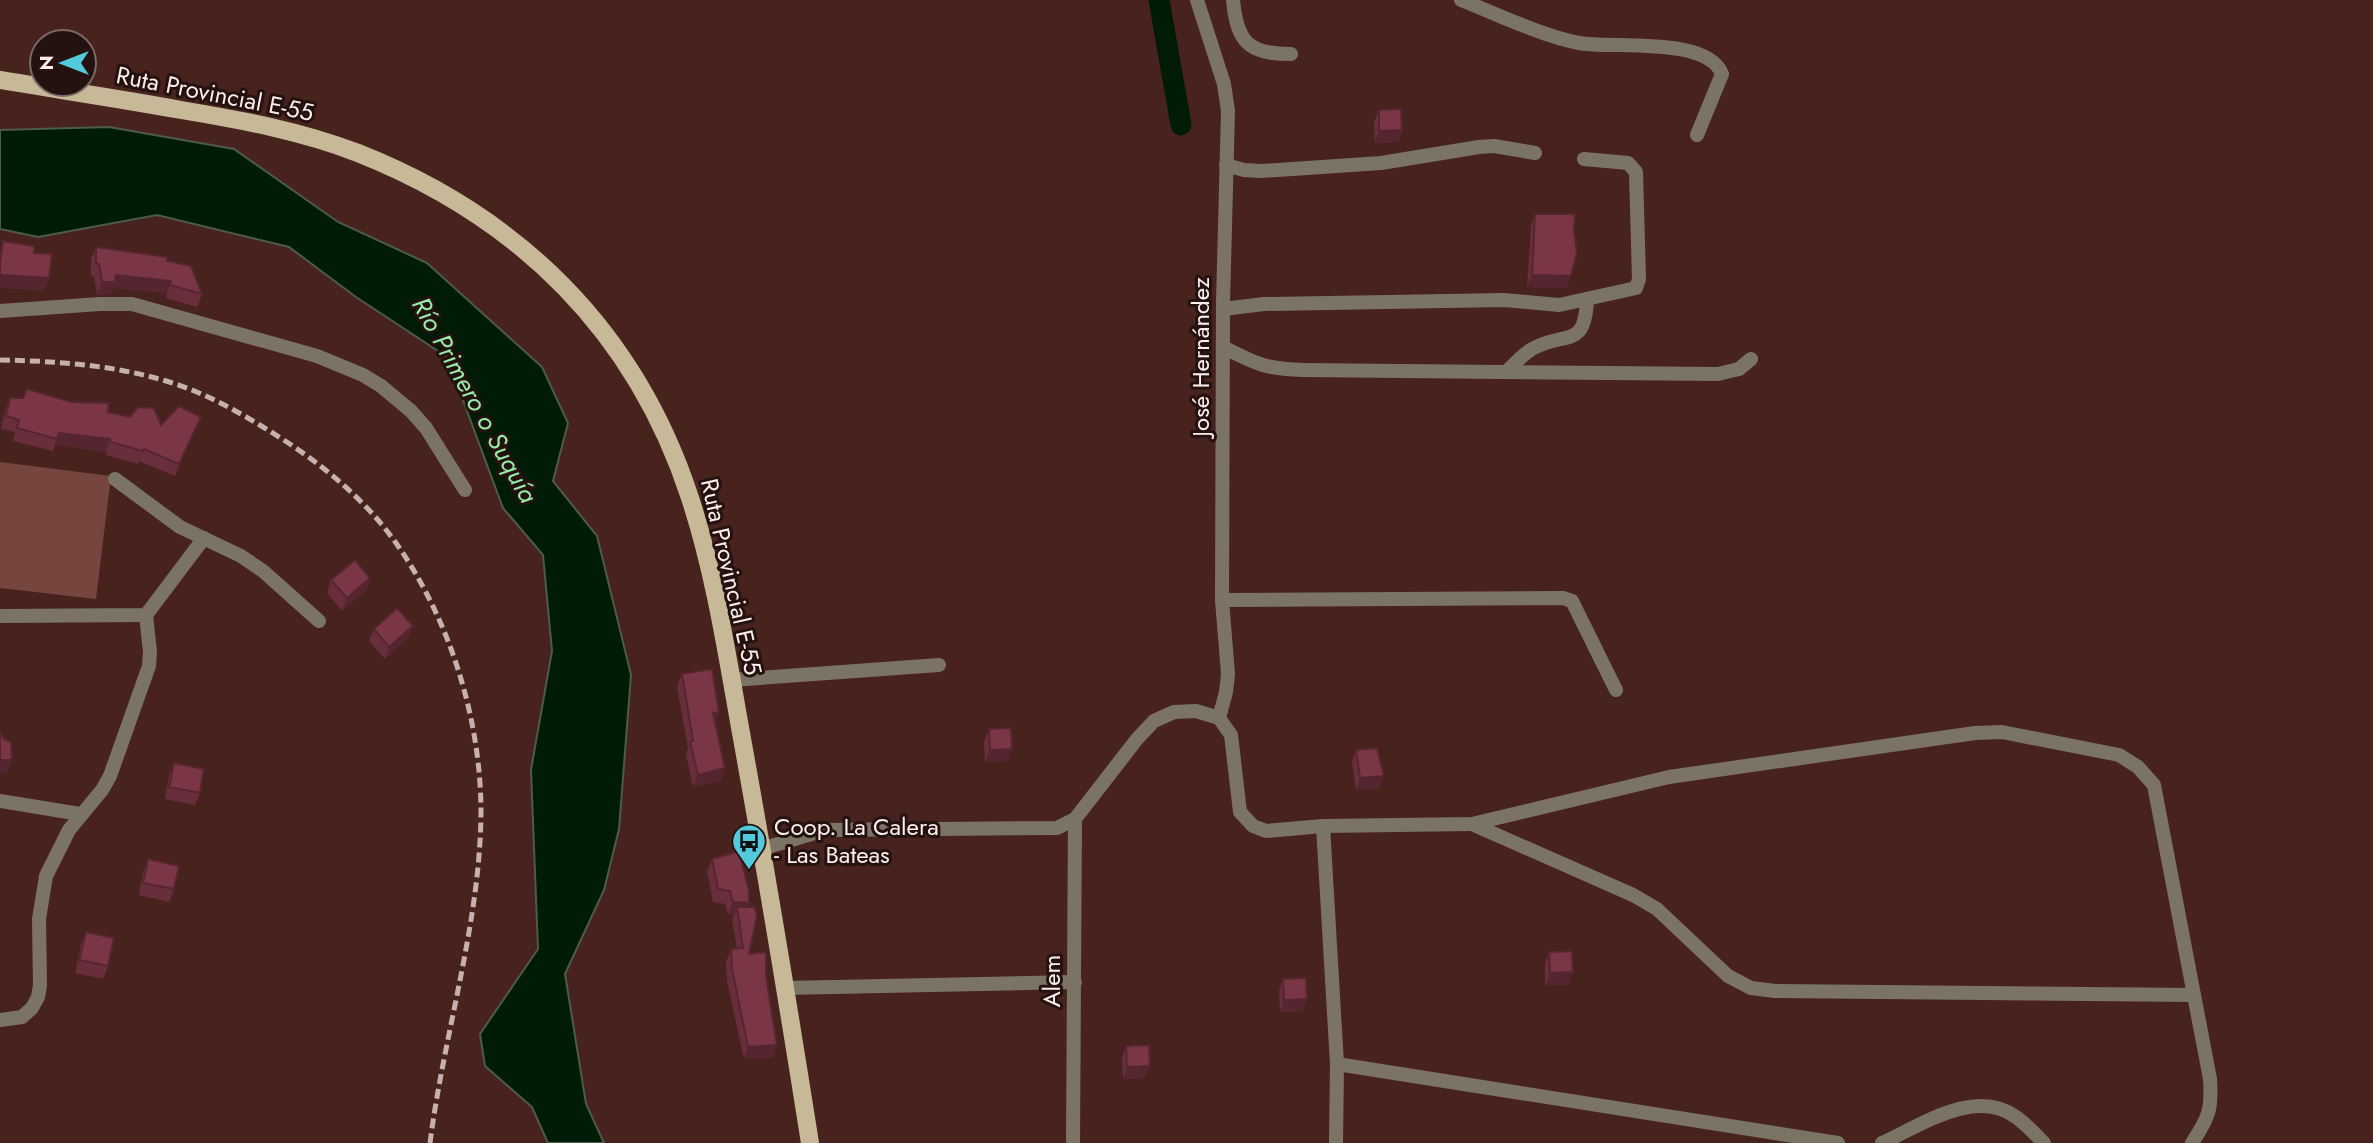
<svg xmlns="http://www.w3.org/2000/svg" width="2373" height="1143" viewBox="0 0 2373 1143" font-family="Jost,sans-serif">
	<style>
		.green { fill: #75453e }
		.water { fill: #001c06; stroke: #4c5b4b; stroke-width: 2 }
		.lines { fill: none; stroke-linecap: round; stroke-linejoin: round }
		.canal { stroke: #001c06; stroke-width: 21 }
		.minor { stroke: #7b7464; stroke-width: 14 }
		.primary { stroke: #c7b997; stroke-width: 18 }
		.rail { stroke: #c7b1ad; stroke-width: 5; stroke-dasharray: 10 5; stroke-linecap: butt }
		.wall { fill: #692e3b }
		.shaded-wall { fill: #552630 }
		.building { fill: #7a3645; stroke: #552630; stroke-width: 2 }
		.labels { text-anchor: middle; stroke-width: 6; stroke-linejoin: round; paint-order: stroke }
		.street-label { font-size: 24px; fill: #fdeeeb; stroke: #23120f }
		.poi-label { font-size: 24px; fill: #fdeeeb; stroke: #23120f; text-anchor: start }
		.water-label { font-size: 26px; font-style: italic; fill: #98eba6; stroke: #23120f }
	</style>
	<rect width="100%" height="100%" fill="#48231e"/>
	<path class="green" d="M0 462 111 476 96 599 0 588Z"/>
	<path class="water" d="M109 127 234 149 338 222 427 263 542 367 568 423 553 481 597 536 631 675 619 829 604 890 565 974 586 1104 604 1143H548L532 1107 485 1066 480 1034 538 949 531 770 552 651 543 555 503 508 447 357 356 297 289 247 157 215 38 237 0 229V130Z"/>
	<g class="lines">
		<path class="canal" d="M1159 0 1181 125"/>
		<g class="minor">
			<path d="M1197 0 1224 84 1228 111 1223 303 1222 600 1228 674 1226 692 1219 718"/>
			<path d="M1233 0C1237 42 1248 54 1291 54"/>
			<path d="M1461 0C1497 14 1542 36 1579 43 1613 49 1707 36 1722 74L1697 135"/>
			<path d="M1226 165 1244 170 1261 171 1381 163 1479 147 1494 146 1535 153"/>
			<path d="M1223 309 1264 304 1504 300 1559 305 1636 288 1639 279 1636 172 1628 163 1584 159"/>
			<path d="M0 311 100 304H132L317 356 363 375 381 386 411 411 426 428 465 490"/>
			<path d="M1223 347C1256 364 1266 369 1303 370L1718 374 1739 369 1751 359"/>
			<path d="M1506 372C1514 365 1523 354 1532 349 1565 330 1585 351 1587 299"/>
			<path d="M115 479 180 527 241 556 263 571 319 621"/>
			<path d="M1222 600 1563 598 1572 601 1616 690"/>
			<path d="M0 616 146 615 204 538"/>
			<path d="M731 680 939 665"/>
			<path d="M0 801 80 814"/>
			<path d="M1472 824 1633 895 1657 909 1728 976 1751 988 1775 991 2194 995"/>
			<path d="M1323 826 1337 1064 1336 1143"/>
			<path d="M761 849 825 830 1057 828 1075 819 1137 739 1154 721 1174 712 1196 711 1219 718 1231 735 1240 812 1253 826 1266 831 1323 826 1472 824 1669 777 1975 733 2002 732 2119 755 2138 767 2154 785 2210 1079C2212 1110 2209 1117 2192 1143"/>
			<path d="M784 988 1075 982"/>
			<path d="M0 1020 22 1017 32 1008 38 997 40 985 39 919 46 876 69 830 102 790 110 776 149 666 150 652 146 615"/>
			<path d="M1337 1064 1838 1143"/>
			<path d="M1073 1143 1075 819"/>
			<path d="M1882 1143C1920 1126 1975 1087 2016 1117 2026 1124 2035 1134 2044 1143"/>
		</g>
		<path class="primary" d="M0 80C60 90 121 99 181 110 241 120 301 131 358 153 520 217 636 332 690 498 716 577 728 662 743 744 767 877 789 1010 810 1143"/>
		<path class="rail" d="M0 360C55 361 113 365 166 381 200 391 232 408 263 427 313 457 362 495 396 543 450 620 481 719 481 813 480 924 444 1033 430 1143"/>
	</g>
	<g class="wall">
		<path d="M1379 110 1402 130 1398 142 1375 143 1374 122Z"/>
		<path d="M1535 214 1571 276 1566 288 1527 287 1531 226Z"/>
		<path d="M96 247 167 261 202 294 197 307 166 298 167 293 113 288 111 294 97 295 94 277 91 276V259Z"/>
		<path d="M10 398 108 412 161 425 201 417 175 476 139 461 138 464 106 455V452L55 445 53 451 13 441 15 432 1 429 5 411Z"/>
		<path d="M370 578 366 590 342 611 327 593 331 580Z"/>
		<path d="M413 626 408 638 385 659 369 641 374 629Z"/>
		<path d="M682 674 715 723 721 781 693 787 686 754 688 748 677 687Z"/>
		<path d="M989 729 1008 761 985 762 984 741Z"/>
		<path d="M1356 750 1379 789 1356 790 1352 762Z"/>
		<path d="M174 763 200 793 195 805 165 799 169 776Z"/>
		<path d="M148 859 174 889 169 902 139 895 143 872Z"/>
		<path d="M712 859 749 903 747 907 749 954 766 976 777 1045 773 1058 744 1059 727 981 726 962 731 949H737L732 919 734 915H728L725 904 713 902 707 872Z"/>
		<path d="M86 932 108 966 103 979 75 973 81 944Z"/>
		<path d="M1549 952 1568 985H1545V964Z"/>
		<path d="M1283 979 1302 1012H1280L1279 991Z"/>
		<path d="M1126 1046 1150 1066 1145 1078 1123 1079 1122 1058Z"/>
	</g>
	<g class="shaded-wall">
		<path d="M1402 130 1398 142 1375 143 1379 131Z"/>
		<path d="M0 275 49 278 44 291 0 288Z"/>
		<path d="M116 275 171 281 167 293 113 288 111 294 97 295 102 282Z"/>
		<path d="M1532 275 1571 276 1566 288 1527 287Z"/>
		<path d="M201 417 196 429 175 476 179 464Z"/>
		<path d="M59 433 110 439 106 452 55 445Z"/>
		<path d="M370 578 366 590 342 611 347 598Z"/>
		<path d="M413 626 408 638 385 659 389 647Z"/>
		<path d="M719 712 715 725 713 713Z"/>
		<path d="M1012 749 1008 761 985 762 990 750Z"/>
		<path d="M0 760H12L7 773H0Z"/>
		<path d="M725 768 721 781 693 787 698 775Z"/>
		<path d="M1384 776 1379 789 1356 790 1360 778Z"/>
		<path d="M733 902 749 903 744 915 737 907 734 915H728Z"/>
		<path d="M1573 972 1568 985H1545L1550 973Z"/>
		<path d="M1307 999 1302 1012H1280L1284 1000Z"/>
		<path d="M777 1045 773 1058 744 1059 748 1047Z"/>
		<path d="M1150 1066 1145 1078 1123 1079 1127 1067Z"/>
	</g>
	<g class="building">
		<path d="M1401 109 1402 130 1379 131V110Z"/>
		<path d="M1535 214H1575L1574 231 1577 253 1571 276 1532 275Z"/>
		<path d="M3 241 34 246V253L52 254 49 278 0 275V262Z"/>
		<path d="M96 247 167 257V261L191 266 202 294 170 285 171 281 116 275 115 282H102L99 264 96 263Z"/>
		<path d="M27 389 71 402 109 403 108 412 130 417 138 407 154 408 161 425 179 406 201 417 179 464 144 449 143 451 111 442 110 439 59 433 57 439 17 428 19 420 6 416 10 398H23Z"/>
		<path d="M355 560 370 578 347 598 331 580Z"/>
		<path d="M397 608 413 626 389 647 374 629Z"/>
		<path d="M712 669 719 712 713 713 725 768 698 775 690 742 693 741 682 674Z"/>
		<path d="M1011 728 1012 749 990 750 989 729Z"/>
		<path d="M0 732 4 739 11 742 12 760H0Z"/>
		<path d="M1377 748 1384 776 1360 778 1356 750Z"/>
		<path d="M174 763 204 769 200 793 169 787Z"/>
		<path d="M739 851 749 891V903L733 902 730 891 718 889 712 859Z"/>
		<path d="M148 859 179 866 174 889 143 883Z"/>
		<path d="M737 907H754L757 915 749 954 766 952V976L777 1045 748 1047 732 969 731 949 743 948Z"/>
		<path d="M86 932 114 938 108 966 79 960Z"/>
		<path d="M1572 951 1573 972 1550 973 1549 952Z"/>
		<path d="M1306 978 1307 999 1284 1000 1283 979Z"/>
		<path d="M1149 1045 1150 1066 1127 1067 1126 1046Z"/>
	</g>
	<defs>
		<g id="bus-pin" transform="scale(1.75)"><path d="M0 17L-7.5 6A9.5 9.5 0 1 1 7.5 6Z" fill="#53cadc" stroke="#23120f"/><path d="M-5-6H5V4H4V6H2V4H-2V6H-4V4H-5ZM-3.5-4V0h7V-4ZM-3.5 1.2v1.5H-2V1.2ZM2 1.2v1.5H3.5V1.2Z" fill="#111"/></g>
	</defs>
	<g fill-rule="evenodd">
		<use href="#bus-pin" x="749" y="841"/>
	</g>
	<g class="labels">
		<g class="street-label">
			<text transform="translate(215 94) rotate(11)" y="8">Ruta Provincial E-55</text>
			<text transform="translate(1201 357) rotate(-90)" y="8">José Hernández</text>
			<text transform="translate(731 577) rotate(77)" y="8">Ruta Provincial E-55</text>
			<text transform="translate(1052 981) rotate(-90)" y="8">Alem</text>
		</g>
		<g class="poi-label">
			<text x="774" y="835">Coop. La Calera<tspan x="774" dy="28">- Las Bateas</tspan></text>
		</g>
		<g class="water-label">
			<text transform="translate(475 400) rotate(61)" y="9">Río Primero o Suquía</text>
		</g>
	</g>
	<g transform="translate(63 63) rotate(270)"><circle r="33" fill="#23120f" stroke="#7a6a67" stroke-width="2"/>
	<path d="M0-5L12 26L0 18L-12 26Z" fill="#53cadc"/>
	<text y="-10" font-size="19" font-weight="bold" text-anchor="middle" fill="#fdeeeb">N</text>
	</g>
</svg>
